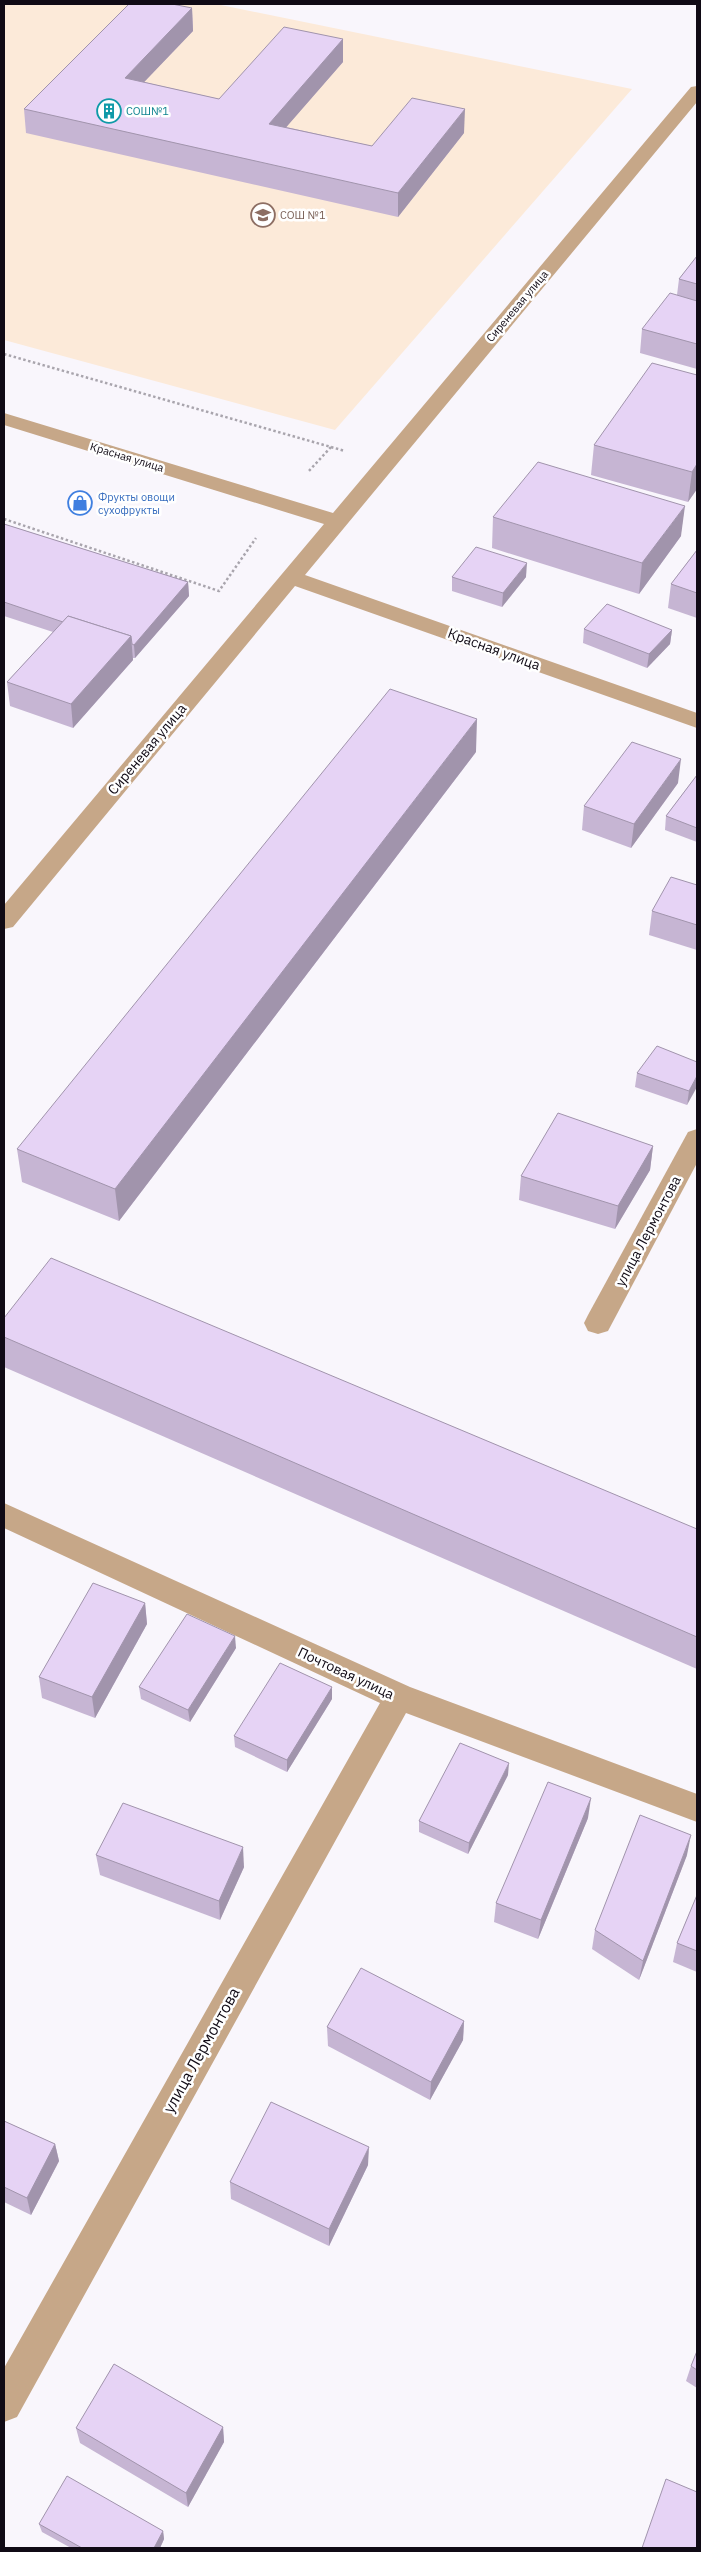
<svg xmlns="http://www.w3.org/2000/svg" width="701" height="2552" viewBox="0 0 701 2552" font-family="'IBM Plex Sans',sans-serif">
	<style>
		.education { fill: #fcead9 }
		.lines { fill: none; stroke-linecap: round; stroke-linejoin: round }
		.path { stroke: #a9a5ad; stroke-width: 2.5; stroke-dasharray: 2.5 2.5; stroke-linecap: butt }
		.minor { fill: #c6a788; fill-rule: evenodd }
		.wall { fill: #c6b5d3 }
		.shaded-wall { fill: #a194ac }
		.building { fill: #e6d3f5; stroke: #a194ac }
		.labels { text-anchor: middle; stroke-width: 5; stroke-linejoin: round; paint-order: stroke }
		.far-culture-label { font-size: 11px; fill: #0d838f; stroke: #fff; text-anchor: start }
		.far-education-label { font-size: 11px; fill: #785e54; stroke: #fff; text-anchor: start }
		.far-street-label { font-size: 11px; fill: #100a15; stroke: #fff }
		.far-shop-label { font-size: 11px; fill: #366cbe; stroke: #fff; text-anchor: start }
		.street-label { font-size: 14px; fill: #100a15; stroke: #fff }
		.near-street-label { font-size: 16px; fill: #100a15; stroke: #fff }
	</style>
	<rect width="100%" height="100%" fill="#f9f6fc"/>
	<path class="education" d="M4 4H216L632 89 335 430 4 340Z"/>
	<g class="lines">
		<g class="path">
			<path d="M4 354 331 447 308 472"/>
			<path d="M331 447 345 451"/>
			<path d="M4 519 219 591 256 538"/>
		</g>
		<g class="minor">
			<path d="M697 86V102L305 575 697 713V728L295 586 13 927 4 929V905L324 524 4 425V413L333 513 691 87Z"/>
			<path d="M697 1129V1163L608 1331 598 1334 588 1331 584 1323 588 1315 688 1132Z"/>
			<path d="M4 1503 410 1687 697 1794V1822L406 1713 17 2417 4 2422V2368L380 1703 4 1528Z"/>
		</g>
	</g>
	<g class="wall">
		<path d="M192 8 193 31 144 82 219 99 343 39V62L286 127 372 146 464 133 398 217 26 133 24 109Z"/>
		<path d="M697 256V369L640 353 642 329 677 295 679 279Z"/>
		<path d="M697 375V489L688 502 591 475 594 445Z"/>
		<path d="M493 517 681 536 639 594 492 548Z"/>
		<path d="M4 524 188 582 189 596 135 658H133V660L73 728 10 706 7 682 53 632 4 616Z"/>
		<path d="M697 550V618L668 608 671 584Z"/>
		<path d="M452 577H526L502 607 452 591Z"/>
		<path d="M584 629 672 630 670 644 647 668 583 643Z"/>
		<path d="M476 752 119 1221 22 1182 17 1149Z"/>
		<path d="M697 775V842L665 830 666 816Z"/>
		<path d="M678 783 631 848 582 830 584 806Z"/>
		<path d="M697 885V950L649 935 652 911Z"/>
		<path d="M697 1062 687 1105 635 1087 637 1073Z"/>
		<path d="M653 1146 650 1170 615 1229 519 1200 521 1176Z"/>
		<path d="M4 1318 697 1529V1669L4 1367Z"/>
		<path d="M145 1603 147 1624 95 1718 42 1698 39 1677Z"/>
		<path d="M236 1648 190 1722 141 1699 139 1687Z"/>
		<path d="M332 1699 287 1772 235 1747 234 1736Z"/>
		<path d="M508 1775 468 1854 419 1832V1821Z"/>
		<path d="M588 1818 538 1939 494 1922 496 1903Z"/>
		<path d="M96 1855 244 1867 220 1920 100 1875Z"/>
		<path d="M687 1855 639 1980 592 1949 595 1930Z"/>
		<path d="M697 1895V1972L673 1962 677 1943Z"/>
		<path d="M464 2021 463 2040 430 2100 328 2046 327 2027Z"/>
		<path d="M4 2121 55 2144 59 2161 31 2215 4 2202Z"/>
		<path d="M368 2165 329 2246 231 2199 230 2182Z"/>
		<path d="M697 2351V2388L686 2381 691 2366Z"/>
		<path d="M223 2427 224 2442 188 2507 80 2443 76 2428Z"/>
		<path d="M39 2524 163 2531 164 2539 160 2548H71L42 2532Z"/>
	</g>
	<g class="shaded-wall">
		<path d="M192 8 193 31 126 101 125 78Z"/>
		<path d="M343 39V62L269 147V124Z"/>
		<path d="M465 109 464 133 398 217V193Z"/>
		<path d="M697 464V489L688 502 692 472Z"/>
		<path d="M685 506 681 536 639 594 642 563Z"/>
		<path d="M527 563 526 577 502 607 503 593Z"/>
		<path d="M188 582 189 596 135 658 134 645Z"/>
		<path d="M672 630 670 644 647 668 649 654Z"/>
		<path d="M131 636 133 660 73 728 71 704Z"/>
		<path d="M477 719 476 752 119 1221 115 1189Z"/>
		<path d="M681 759 678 783 631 848 634 824Z"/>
		<path d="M697 1076V1087L687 1105 689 1091Z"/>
		<path d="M653 1146 650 1170 615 1229 618 1206Z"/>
		<path d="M145 1603 147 1624 95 1718 92 1697Z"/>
		<path d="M235 1636 236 1648 190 1722 188 1710Z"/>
		<path d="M332 1687V1699L287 1772V1760Z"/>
		<path d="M509 1763 508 1775 468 1854 469 1843Z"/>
		<path d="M591 1798 588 1818 538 1939 541 1920Z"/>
		<path d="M691 1835 687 1855 639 1980 643 1961Z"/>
		<path d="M243 1847 244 1867 220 1920 219 1901Z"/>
		<path d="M464 2021 463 2040 430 2100 431 2082Z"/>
		<path d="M55 2144 59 2161 31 2215 27 2198Z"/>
		<path d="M369 2147 368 2165 329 2246V2229Z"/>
		<path d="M223 2427 224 2442 188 2507 186 2493Z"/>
		<path d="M163 2531 164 2539 160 2548H154Z"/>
	</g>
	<g class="building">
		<path d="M129 4H172L192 8 125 78 219 99 284 27 343 39 269 124 372 146 412 98 465 109 398 193 24 109Z"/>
		<path d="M697 256V284L679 279Z"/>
		<path d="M670 293 697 301V344L642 329Z"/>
		<path d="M652 363 697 375V464L692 472 594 445Z"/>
		<path d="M538 462 685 506 642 563 493 517Z"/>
		<path d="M4 524 188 582 134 645 132 644 131 636 68 616 63 622 4 602Z"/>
		<path d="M476 547 527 563 503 593 452 577Z"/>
		<path d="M697 550V593L671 584Z"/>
		<path d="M607 604 672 630 649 654 584 629Z"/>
		<path d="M68 616 131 636 71 704 7 682Z"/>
		<path d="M390 689 477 719 115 1189 17 1149Z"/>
		<path d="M632 742 681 759 634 824 584 806Z"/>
		<path d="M697 775V828L666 816Z"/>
		<path d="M671 877 697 885V925L652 911Z"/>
		<path d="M657 1046 697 1062V1076L689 1091 637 1073Z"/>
		<path d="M558 1113 653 1146 618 1206 521 1176Z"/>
		<path d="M51 1258 697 1529V1637L4 1337V1318Z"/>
		<path d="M93 1583 145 1603 92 1697 39 1677Z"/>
		<path d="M187 1614 235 1636 188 1710 139 1687Z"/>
		<path d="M280 1663 332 1687 287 1760 234 1736Z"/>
		<path d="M460 1743 509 1763 469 1843 419 1821Z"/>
		<path d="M548 1782 591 1798 541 1920 496 1903Z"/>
		<path d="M123 1803 243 1847 219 1901 96 1855Z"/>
		<path d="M640 1815 691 1835 643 1961 595 1930Z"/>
		<path d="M697 1895V1951L677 1943Z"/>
		<path d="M361 1968 464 2021 431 2082 327 2027Z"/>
		<path d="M271 2102 369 2147 329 2229 230 2182Z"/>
		<path d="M4 2121 55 2144 27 2198 4 2187Z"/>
		<path d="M697 2351V2370L691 2366Z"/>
		<path d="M114 2364 223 2427 186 2493 76 2428Z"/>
		<path d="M67 2476 163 2531 154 2548H82L39 2524Z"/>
		<path d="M666 2479 697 2492V2548H642Z"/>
	</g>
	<defs>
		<g id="building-ring" transform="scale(1.25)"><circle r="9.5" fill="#fff" stroke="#0f9aa8" stroke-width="1.5"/><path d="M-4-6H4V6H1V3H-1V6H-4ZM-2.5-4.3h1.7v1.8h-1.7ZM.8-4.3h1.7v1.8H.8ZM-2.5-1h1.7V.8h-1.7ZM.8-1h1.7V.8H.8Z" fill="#0f9aa8"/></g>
		<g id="school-ring" transform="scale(1.25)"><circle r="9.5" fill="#fff" stroke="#8d6e63" stroke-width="1.5"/><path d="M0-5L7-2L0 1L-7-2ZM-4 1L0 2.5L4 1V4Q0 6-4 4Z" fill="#8d6e63"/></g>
		<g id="shop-ring" transform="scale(1.25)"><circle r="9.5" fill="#fff" stroke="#3f7fe0" stroke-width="1.5"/><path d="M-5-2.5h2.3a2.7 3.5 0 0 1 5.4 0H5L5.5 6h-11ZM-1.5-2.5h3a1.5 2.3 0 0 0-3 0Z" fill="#3f7fe0"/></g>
	</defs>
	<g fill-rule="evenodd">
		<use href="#building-ring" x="109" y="111"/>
		<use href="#school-ring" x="263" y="215"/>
		<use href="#shop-ring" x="80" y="503"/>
	</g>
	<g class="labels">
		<g class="far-culture-label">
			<text x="126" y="115">СОШ№1</text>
		</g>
		<g class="far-education-label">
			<text x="280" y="219">СОШ №1</text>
		</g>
		<g class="far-street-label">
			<text transform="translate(517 306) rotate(-50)" y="4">Сиреневая улица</text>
			<text transform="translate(127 457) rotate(17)" y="4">Красная улица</text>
		</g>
		<g class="far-shop-label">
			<text x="98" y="501">Фрукты овощи<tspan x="98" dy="13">сухофрукты</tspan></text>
		</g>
		<g class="street-label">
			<text transform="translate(494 649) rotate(20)" y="5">Красная улица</text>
			<text transform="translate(147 749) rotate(-50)" y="5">Сиреневая улица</text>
			<text transform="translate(648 1231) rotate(-62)" y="5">улица Лермонтова</text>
			<text transform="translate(346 1673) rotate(25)" y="5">Почтовая улица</text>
		</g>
		<g class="near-street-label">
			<text transform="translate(201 2050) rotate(-61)" y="6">улица Лермонтова</text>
		</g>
	</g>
	<rect width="701" height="2552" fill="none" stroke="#100a15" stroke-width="10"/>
</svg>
